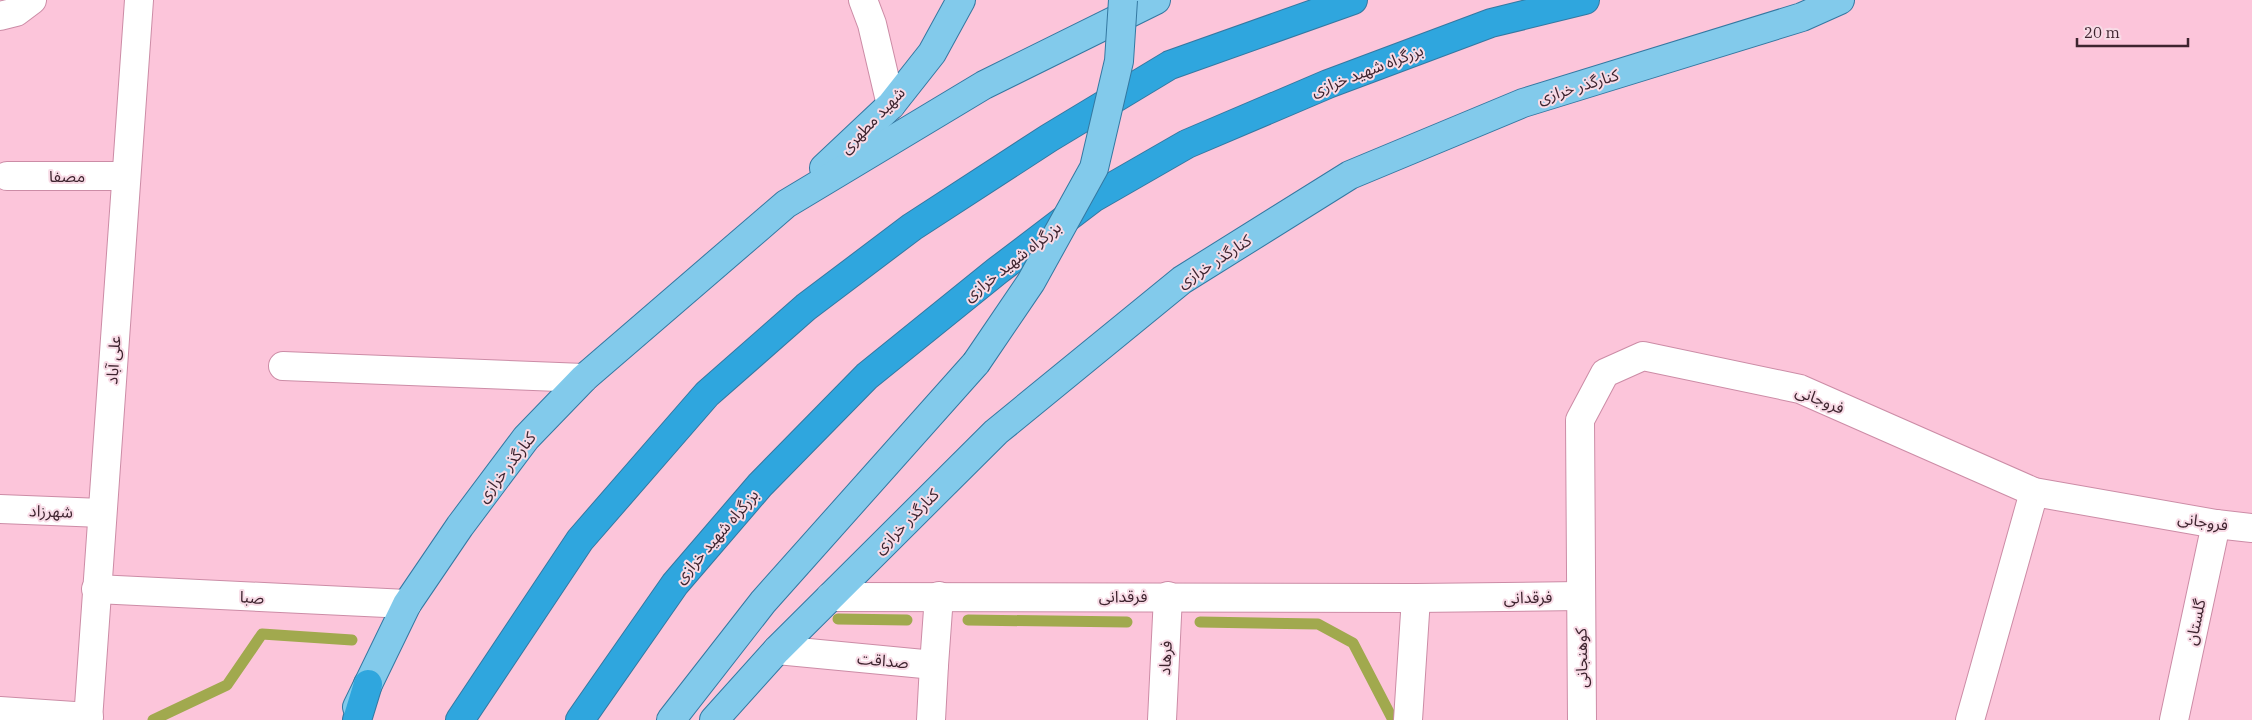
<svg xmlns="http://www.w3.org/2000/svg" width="2252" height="720" viewBox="0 0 2252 720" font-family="'IBM Plex Serif','Noto Sans Arabic',serif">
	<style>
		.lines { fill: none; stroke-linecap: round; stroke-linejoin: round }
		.stream { stroke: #a1a94e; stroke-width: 11 }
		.street-casing { stroke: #cc8ca6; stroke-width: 30 }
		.primary-casing { stroke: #3478a1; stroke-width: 30 }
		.highway-casing { stroke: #3478a1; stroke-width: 30 }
		.street { stroke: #fff; stroke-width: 28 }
		.primary { stroke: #82caeb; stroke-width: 28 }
		.highway { stroke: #2fa6de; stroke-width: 28 }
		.primary-bridge-casing { stroke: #3478a1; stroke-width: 30; stroke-linecap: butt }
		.primary-bridge { stroke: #82caeb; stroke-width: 28 }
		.labels { text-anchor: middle; stroke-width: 4; stroke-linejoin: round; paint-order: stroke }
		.street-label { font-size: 16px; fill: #3e242f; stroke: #f8dbe6 }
	</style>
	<rect width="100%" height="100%" fill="#fcc5da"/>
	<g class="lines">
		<g class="stream">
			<path d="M838 619 907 620"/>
			<path d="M968 620 1127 622"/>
			<path d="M1200 622 1318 624 1353 643 1393 720"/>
			<path d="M153 720 227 685 262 634 352 640"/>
		</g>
		<g class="street-casing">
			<g id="street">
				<path d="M863 0 872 24 891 105"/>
				<path d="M0 16 16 12 32 0"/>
				<path d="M7 176H126"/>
				<path d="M283 366 584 378"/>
				<path d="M0 509 102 513"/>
				<path d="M96 589 407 604"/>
				<path d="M830 597 1416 598 1580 596"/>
				<path d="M777 650 934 665 931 720"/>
				<path d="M934 665 939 596"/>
				<path d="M0 711 89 717"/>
				<path d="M88 720 139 0"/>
				<path d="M1162 720 1168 596"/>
				<path d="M1408 720 1416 598"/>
				<path d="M1582 720 1580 420 1605 373 1643 356 1800 389 2034 492 2216 524 2252 528"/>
				<path d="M1970 720 2034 492"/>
				<path d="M2174 720 2216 524"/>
			</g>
		</g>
		<g class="primary-casing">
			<g id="primary">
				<path d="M824 168 891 105 932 53 961 0"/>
				<path d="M357 707 407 604 460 526 526 438 584 378 786 204 984 85 1156 0"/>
				<path d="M671 720 763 602 976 363"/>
				<path d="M714 720 777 650 996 432 1182 280 1350 175 1523 103 1802 17 1840 0"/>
			</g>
		</g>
		<g class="highway-casing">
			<g id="highway">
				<path d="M357 720 368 684"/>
				<path d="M460 720 580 540 707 394 806 307 912 227 1049 138 1170 65 1353 0"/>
				<path d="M580 720 675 584 760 485 867 376 997 271 1093 198 1187 144 1328 84 1491 23 1585 0"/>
			</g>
		</g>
		<use href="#street" class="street"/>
		<use href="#primary" class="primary"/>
		<use href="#highway" class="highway"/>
		<g class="primary-bridge-casing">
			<path id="primary-bridge" d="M976 363 1031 282 1094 168 1119 61 1123 0"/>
		</g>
		<use href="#primary-bridge" class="primary-bridge"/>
	</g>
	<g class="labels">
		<g class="street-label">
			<text transform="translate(1367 70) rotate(-21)" y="6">بزرگراه شهید خرازی</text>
			<text transform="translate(1578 86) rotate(-17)" y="6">کنارگذر خرازی</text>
			<text transform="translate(872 120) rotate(-46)" y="6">شهید مطهری</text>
			<text x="67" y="182">مصفا</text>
			<text transform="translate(1012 261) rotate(-38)" y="6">بزرگراه شهید خرازی</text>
			<text transform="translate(1214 261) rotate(-33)" y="6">کنارگذر خرازی</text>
			<text transform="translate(113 360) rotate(-86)" y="6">علی آباد</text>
			<text transform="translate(1820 399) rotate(22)" y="6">فروجانی</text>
			<text transform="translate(506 467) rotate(-52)" y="6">کنارگذر خرازی</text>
			<text transform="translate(51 511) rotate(2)" y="6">شهرزاد</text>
			<text transform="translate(906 521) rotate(-45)" y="6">کنارگذر خرازی</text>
			<text transform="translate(2203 521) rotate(9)" y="6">فروجانی</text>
			<text transform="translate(716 536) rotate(-49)" y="6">بزرگراه شهید خرازی</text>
			<text x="1123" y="602">فرقدانی</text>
			<text transform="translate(252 597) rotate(3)" y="6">صبا</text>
			<text transform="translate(1528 597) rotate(-1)" y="6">فرقدانی</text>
			<text transform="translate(2195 622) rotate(-78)" y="6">گلستان</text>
			<text transform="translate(1165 658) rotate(-87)" y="6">فرهاد</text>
			<text transform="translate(1581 658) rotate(-91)" y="6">کوهنجانی</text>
			<text transform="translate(883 660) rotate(5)" y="6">صداقت</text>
		</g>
	</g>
	<path d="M2077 38v8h111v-8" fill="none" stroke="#3e242f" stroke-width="2.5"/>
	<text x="2084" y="38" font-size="15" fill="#3e242f" stroke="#f8dbe6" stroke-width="4" paint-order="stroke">20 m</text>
</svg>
